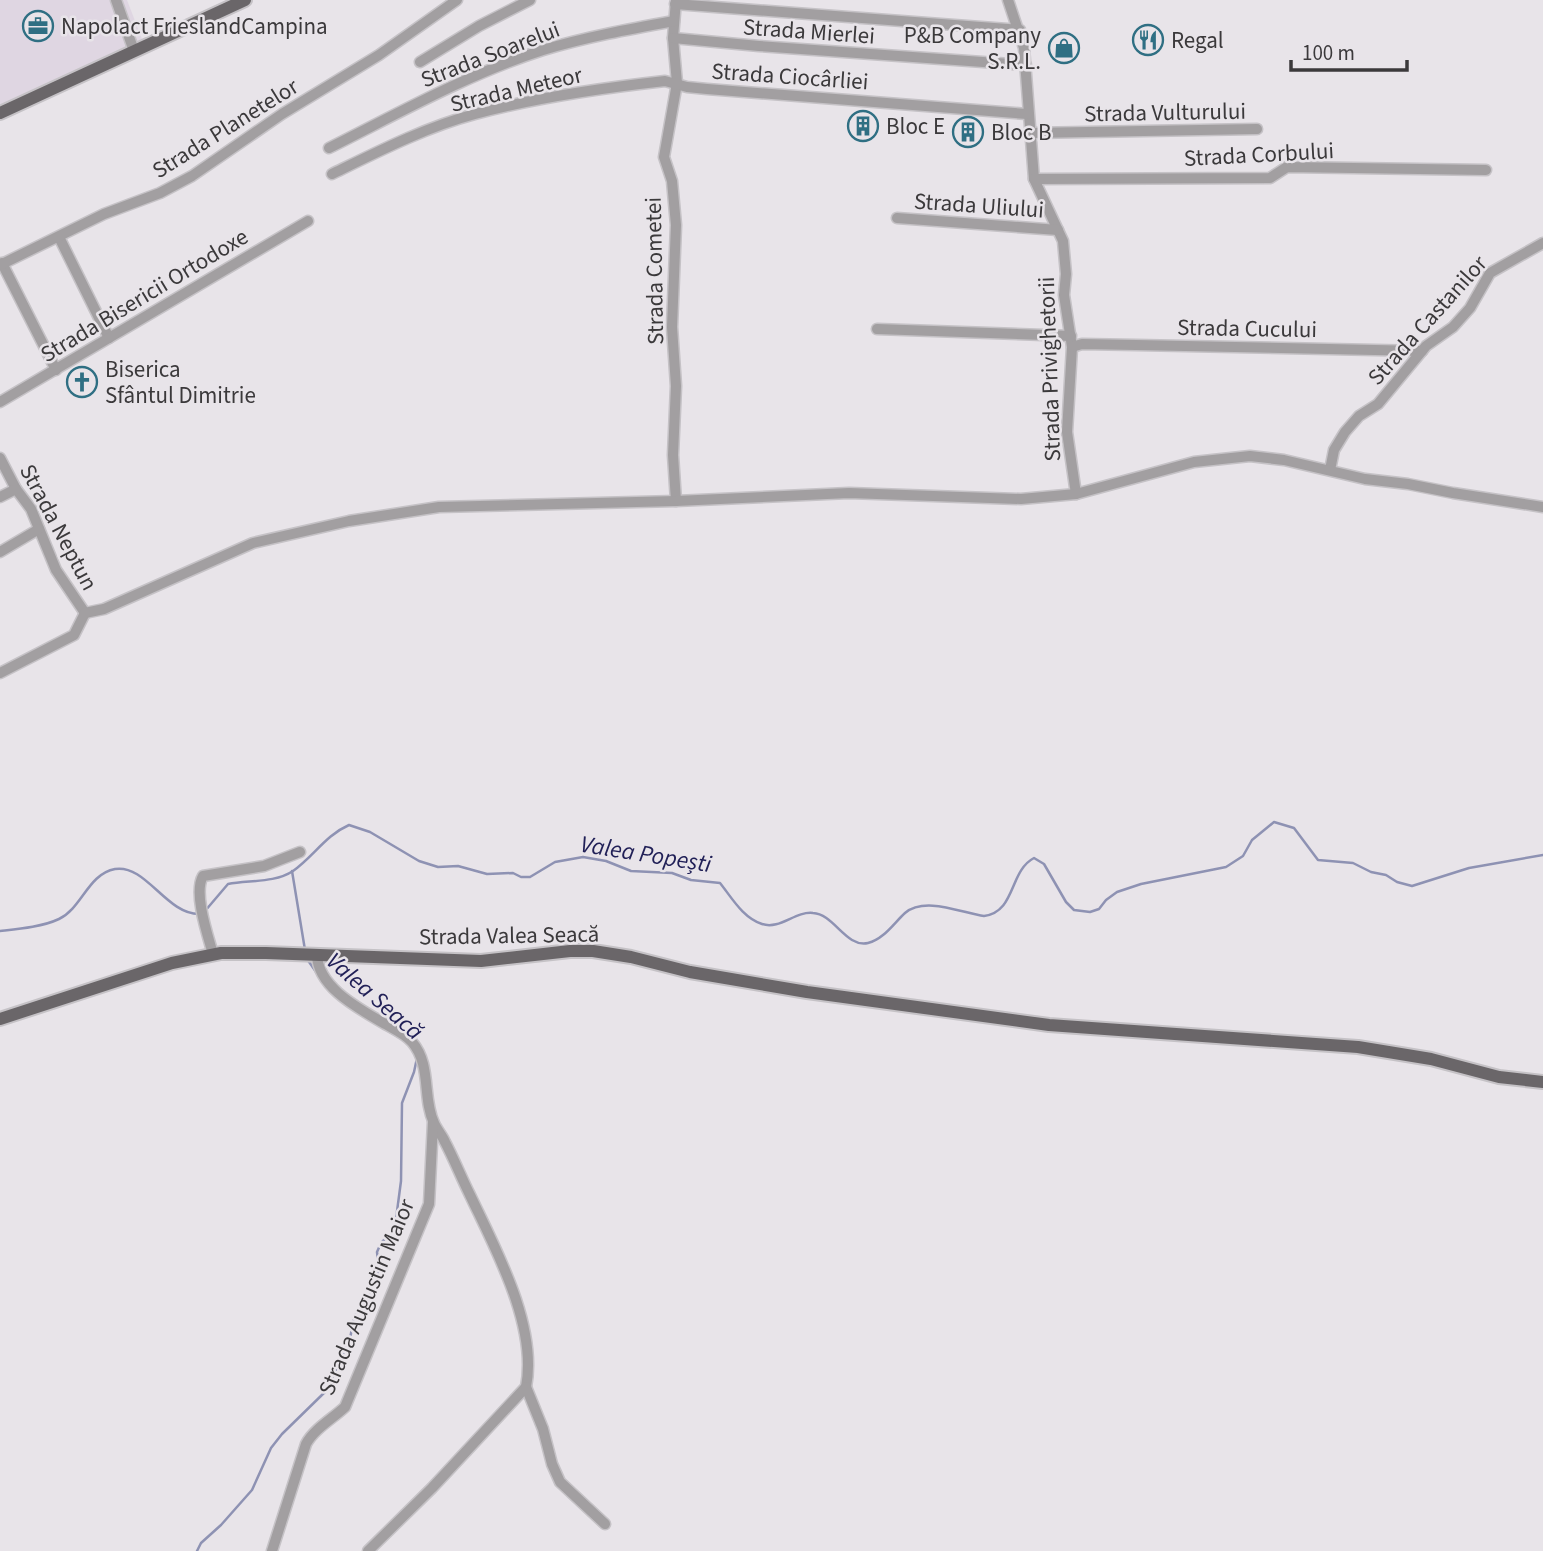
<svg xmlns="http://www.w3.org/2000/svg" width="1543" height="1551" viewBox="0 0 1543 1551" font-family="'Source Sans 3',sans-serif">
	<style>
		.built { fill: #dfd6e2 }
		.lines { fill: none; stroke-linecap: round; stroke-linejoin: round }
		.stream { stroke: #8e92b3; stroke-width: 2.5 }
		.minor-casing { stroke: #c5c2c6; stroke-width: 13 }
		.major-casing { stroke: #c5c2c6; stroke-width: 16 }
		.minor { stroke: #a29fa1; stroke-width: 10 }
		.major { stroke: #6a6669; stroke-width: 12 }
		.labels { text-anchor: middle; stroke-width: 5; stroke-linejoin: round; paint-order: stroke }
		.poi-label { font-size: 23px; fill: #3b393b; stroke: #e8e4e9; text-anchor: start }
		.street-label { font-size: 23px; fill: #3b393b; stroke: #e8e4e9 }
		.water-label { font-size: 24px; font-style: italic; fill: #212057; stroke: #e8e4e9 }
	</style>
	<rect width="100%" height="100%" fill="#e8e4e9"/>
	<path class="built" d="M0 0H127L142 39 0 107Z"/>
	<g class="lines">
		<g class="stream">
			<path d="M292 871 305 950"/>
			<path d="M205 911 228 884C249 880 275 883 293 871 313 857 326 835 349 825L370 832 419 861 438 867 458 866 487 874 513 873 521 877H530L555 862 583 857 606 861 631 871 672 873 691 880 720 883C732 898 743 918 762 924 780 930 795 911 813 913 834 914 846 948 868 943 884 939 894 923 905 913 925 896 962 913 984 916 1016 912 1009 871 1034 858L1044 864 1066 902 1074 910 1090 912 1099 909 1106 900 1117 892 1141 884 1226 867 1243 856 1252 840 1274 822 1294 828 1318 860 1353 863 1371 872 1386 875 1397 882 1412 886 1469 868 1543 855"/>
			<path d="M0 931C18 929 42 927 59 919 82 908 88 874 115 869 146 864 166 914 199 914"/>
			<path d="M307 959 321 979"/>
			<path d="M378 1025 400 1038"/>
			<path d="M197 1551 201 1543 221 1525 252 1490 271 1448 282 1434 326 1391 350 1339 354 1317 372 1292 379 1269 377 1252 381 1243 390 1234 396 1219 401 1181 402 1103 414 1072 417 1058"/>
		</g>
		<g class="minor-casing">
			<g id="minor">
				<path d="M116 0 134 51"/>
				<path d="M676 0 673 38 677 83 664 157 672 181 676 225 672 327 676 386 673 455 676 501"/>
				<path d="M1008 0 1024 48 1034 179 1063 241 1066 274 1064 295 1072 347 1067 432 1076 494"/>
				<path d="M675 4 1020 30"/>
				<path d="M673 38 759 46 1026 65"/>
				<path d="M420 62 479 26 530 0"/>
				<path d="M1030 133 1257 129"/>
				<path d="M329 148C399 113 468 74 543 50 586 37 630 29 674 21"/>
				<path d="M332 174C377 152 426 127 475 114 537 97 602 88 665 81L687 87 707 89 1027 114"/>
				<path d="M1034 179 1270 178 1287 167 1486 170"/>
				<path d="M897 218 1058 230"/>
				<path d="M59 237 109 338"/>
				<path d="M2 263 56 370"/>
				<path d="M0 265 104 214 160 193 192 176 282 114 379 55 457 0"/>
				<path d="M877 329 1071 336"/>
				<path d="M1072 347 1082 344 1136 345 1422 351"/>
				<path d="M0 402 308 221"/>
				<path d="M0 458 16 489 31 509 56 570 85 613"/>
				<path d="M1330 470 1334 450 1345 432 1359 416 1378 404 1426 346 1453 327 1470 308 1490 273 1543 243"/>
				<path d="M0 497 16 489"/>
				<path d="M0 552 39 529"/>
				<path d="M85 613 104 609 253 543 349 521 439 507 676 501 849 493 1021 499 1076 494 1194 462 1250 456 1284 460 1365 479 1408 484 1453 493 1543 507"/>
				<path d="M0 673 74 635 85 613"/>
				<path d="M213 954C208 936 193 893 203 876L264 866 300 852"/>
				<path d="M317 955C318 988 360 1009 385 1024 394 1029 405 1034 412 1042 432 1065 422 1098 434 1123 437 1130 442 1135 445 1142 454 1159 461 1177 470 1195 495 1248 538 1326 526 1387L432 1488 368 1551"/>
				<path d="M526 1387 543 1429 552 1464 560 1482 605 1524"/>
				<path d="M272 1551 306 1444C314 1429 332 1419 345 1407L429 1204 433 1122"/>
			</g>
		</g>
		<g class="major-casing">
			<g id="major">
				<path d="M0 113 245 0"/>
				<path d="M0 1019 172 963 221 953H266L481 961 570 951H593L631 957 690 972 807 992 1049 1025 1358 1047 1431 1059 1499 1077 1543 1082"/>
			</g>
		</g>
		<use href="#minor" class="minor"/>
		<use href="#major" class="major"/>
	</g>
	<defs>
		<g id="office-ring" transform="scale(1.575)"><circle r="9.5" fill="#e8e4e9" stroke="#2f6f83" stroke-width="1.5"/><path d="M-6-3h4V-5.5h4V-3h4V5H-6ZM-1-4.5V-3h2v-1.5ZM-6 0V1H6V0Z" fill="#2f6f83"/></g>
		<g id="restaurant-ring" transform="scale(1.575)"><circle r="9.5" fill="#e8e4e9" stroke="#2f6f83" stroke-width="1.5"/><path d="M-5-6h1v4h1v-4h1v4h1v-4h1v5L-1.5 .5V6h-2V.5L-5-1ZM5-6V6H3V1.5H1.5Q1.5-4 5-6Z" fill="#2f6f83"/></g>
		<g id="shop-ring" transform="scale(1.575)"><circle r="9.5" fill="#e8e4e9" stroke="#2f6f83" stroke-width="1.5"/><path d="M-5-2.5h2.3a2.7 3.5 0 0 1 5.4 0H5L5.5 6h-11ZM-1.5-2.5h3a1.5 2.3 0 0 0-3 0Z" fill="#2f6f83"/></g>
		<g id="building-ring" transform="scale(1.575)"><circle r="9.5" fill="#e8e4e9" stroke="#2f6f83" stroke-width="1.5"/><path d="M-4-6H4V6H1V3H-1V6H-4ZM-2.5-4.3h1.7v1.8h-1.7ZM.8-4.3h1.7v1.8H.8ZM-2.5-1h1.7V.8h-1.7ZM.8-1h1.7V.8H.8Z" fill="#2f6f83"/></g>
		<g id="church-ring" transform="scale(1.575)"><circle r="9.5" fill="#e8e4e9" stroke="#2f6f83" stroke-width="1.5"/><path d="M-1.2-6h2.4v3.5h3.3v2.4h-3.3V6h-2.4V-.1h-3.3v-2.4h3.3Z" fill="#2f6f83"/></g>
	</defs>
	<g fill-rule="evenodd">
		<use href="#office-ring" x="38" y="26"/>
		<use href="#restaurant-ring" x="1148" y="40"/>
		<use href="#shop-ring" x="1064" y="48"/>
		<use href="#building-ring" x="863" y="126"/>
		<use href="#building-ring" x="968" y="132"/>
		<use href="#church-ring" x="82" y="382"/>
	</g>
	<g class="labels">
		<g class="poi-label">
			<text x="61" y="34">Napolact FrieslandCampina</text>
			<text x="1041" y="43" text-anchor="end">P&amp;B Company<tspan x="1041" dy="26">S.R.L.</tspan></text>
			<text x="1171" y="48">Regal</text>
			<text x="886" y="134">Bloc E</text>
			<text x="991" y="140">Bloc B</text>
			<text x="105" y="377">Biserica<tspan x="105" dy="26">Sfântul Dimitrie</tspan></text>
		</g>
		<g class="street-label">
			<text transform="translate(809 31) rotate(4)" y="8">Strada Mierlei</text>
			<text transform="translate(490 54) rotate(-21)" y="8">Strada Soarelui</text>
			<text transform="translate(790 76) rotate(4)" y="8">Strada Ciocârliei</text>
			<text transform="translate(516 89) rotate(-13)" y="8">Strada Meteor</text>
			<text transform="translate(1165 112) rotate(-1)" y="8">Strada Vulturului</text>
			<text transform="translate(225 128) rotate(-32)" y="8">Strada Planetelor</text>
			<text transform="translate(1259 154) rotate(-3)" y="8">Strada Corbului</text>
			<text transform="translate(979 205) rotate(4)" y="8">Strada Uliului</text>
			<text transform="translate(654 271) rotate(-91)" y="8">Strada Cometei</text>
			<text transform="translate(144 295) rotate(-31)" y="8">Strada Bisericii Ortodoxe</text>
			<text transform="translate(1427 320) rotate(-48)" y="8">Strada Castanilor</text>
			<text transform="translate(1247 328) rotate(1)" y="8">Strada Cucului</text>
			<text transform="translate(1049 369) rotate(-92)" y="8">Strada Privighetorii</text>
			<text transform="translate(59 527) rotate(62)" y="8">Strada Neptun</text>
			<text transform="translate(509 935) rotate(-1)" y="8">Strada Valea Seacă</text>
			<text transform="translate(366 1297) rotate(-67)" y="8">Strada Augustin Maior</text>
		</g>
		<g class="water-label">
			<text transform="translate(646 854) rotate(9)" y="8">Valea Popești</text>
			<text transform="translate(375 996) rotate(41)" y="8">Valea Seacă</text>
		</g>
	</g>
	<path d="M1291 60v10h116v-10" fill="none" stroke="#3b393b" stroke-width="3.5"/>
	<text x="1302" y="60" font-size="21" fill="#3b393b" stroke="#e8e4e9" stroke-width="5" paint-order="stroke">100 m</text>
</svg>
